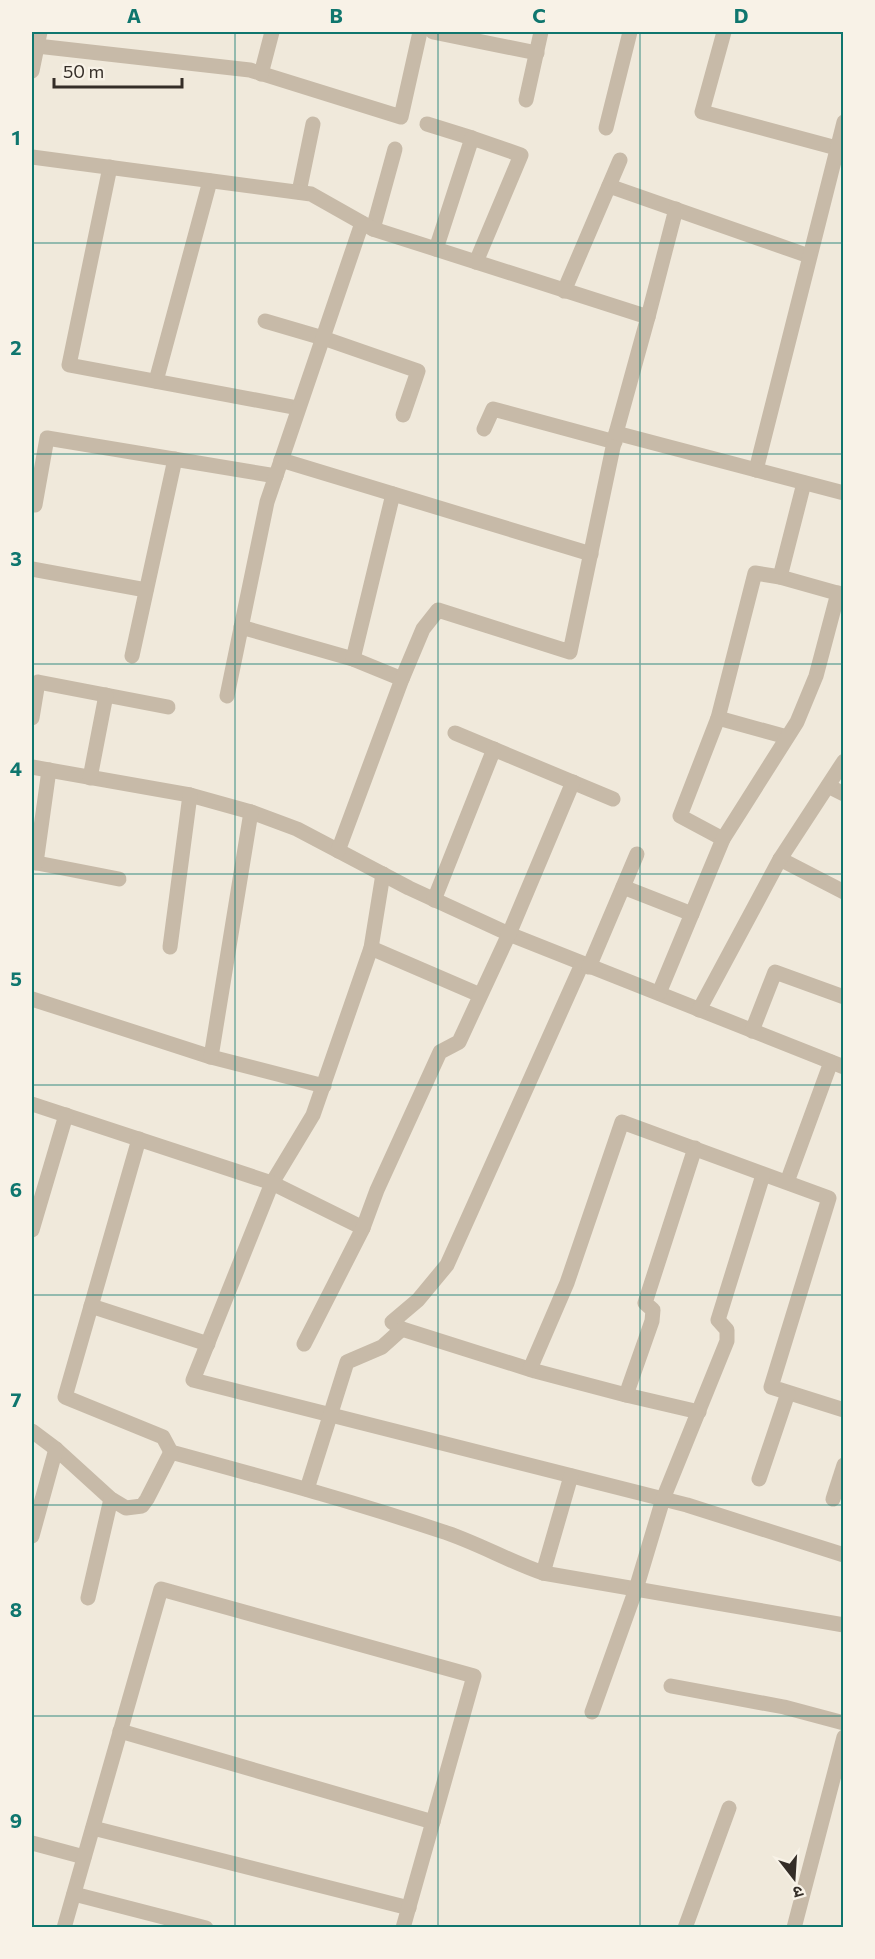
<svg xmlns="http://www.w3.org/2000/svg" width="875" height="1959" viewBox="0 0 875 1959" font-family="Commissioner,'Noto Sans Devanagari',sans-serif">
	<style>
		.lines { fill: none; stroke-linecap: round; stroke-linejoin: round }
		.minor { stroke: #c7baa8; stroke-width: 15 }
		.tertiary { stroke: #c7baa8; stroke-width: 15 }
		.grid { fill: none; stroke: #0f766e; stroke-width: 1.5; stroke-opacity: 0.55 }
		.neatline { fill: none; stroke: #0f766e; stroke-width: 2 }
		.grid-label { font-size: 20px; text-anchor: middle; font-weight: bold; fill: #0f766e }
	</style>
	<rect width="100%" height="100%" fill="#f0e9db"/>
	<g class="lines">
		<g class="minor">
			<path d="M433 32 537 53"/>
			<path d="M724 32 702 112 844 150"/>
			<path d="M37 46 250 70 401 117 420 32"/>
			<path d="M261 74 272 32"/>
			<path d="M526 100 541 32"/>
			<path d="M427 124 472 138"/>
			<path d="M606 128 630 32"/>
			<path d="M110 167 69 365 298 408"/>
			<path d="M609 186 809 256"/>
			<path d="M299 192 313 124"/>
			<path d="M373 229 395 149"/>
			<path d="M436 249 472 138 521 155 476 262"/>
			<path d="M564 291 620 160"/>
			<path d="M648 317 676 209"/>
			<path d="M265 321 323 338 418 371 403 415"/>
			<path d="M156 381 210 181"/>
			<path d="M484 429 493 409 615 442"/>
			<path d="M281 460 591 554"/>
			<path d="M756 470 844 122"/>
			<path d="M35 505 47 438 276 476"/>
			<path d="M32 569 146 590"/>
			<path d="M780 577 804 483"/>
			<path d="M241 627 353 659 402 679"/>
			<path d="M132 656 175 459"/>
			<path d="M353 659 393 494"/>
			<path d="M227 696 267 502 362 223"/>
			<path d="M32 718 38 682 168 707"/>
			<path d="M718 718 787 737"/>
			<path d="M455 733 613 799"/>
			<path d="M32 767 190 795 251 812 297 829 409 888 509 934 844 1067"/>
			<path d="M90 778 106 695"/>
			<path d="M828 786 844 794"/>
			<path d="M723 839 680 816 718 718 755 573 780 577 844 595"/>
			<path d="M338 851 402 679 423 629 438 610 570 652 616 433"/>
			<path d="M780 859 844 892"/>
			<path d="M32 862 119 879"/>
			<path d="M36 863 49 770"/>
			<path d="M383 874 371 948 313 1115 272 1183 193 1380 687 1505 844 1555"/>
			<path d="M623 887 692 914"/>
			<path d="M434 900 494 749"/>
			<path d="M170 947 190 795"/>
			<path d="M371 948 480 995"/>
			<path d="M582 964 447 1265 418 1300 392 1322 402 1329 535 1371 626 1395 699 1412"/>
			<path d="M589 967 637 854"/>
			<path d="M659 993 723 839 797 722 816 676 838 593"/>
			<path d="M32 999 211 1057 324 1086"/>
			<path d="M699 1010 780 859 844 761"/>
			<path d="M752 1031 775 972 844 997"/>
			<path d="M211 1057 251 812"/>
			<path d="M32 1104 272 1183 363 1228"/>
			<path d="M139 1139 65 1397 163 1437 171 1452C262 1477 352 1501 441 1531 476 1542 508 1561 543 1573L844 1625"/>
			<path d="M787 1182 831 1062"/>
			<path d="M32 1230 66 1115"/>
			<path d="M91 1306 208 1344"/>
			<path d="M304 1344 363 1228 377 1190 440 1052 459 1042 509 934 573 782"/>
			<path d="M530 1369 567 1283 622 1122 829 1198 771 1387 844 1410"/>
			<path d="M626 1395 652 1321 653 1310 645 1303 695 1148"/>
			<path d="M32 1431 56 1449 111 1499 126 1508 142 1506 147 1499 171 1452"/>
			<path d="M759 1479 788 1393"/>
			<path d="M307 1489 347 1362 382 1347 402 1329"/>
			<path d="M833 1499 844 1465"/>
			<path d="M32 1536 56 1449"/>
			<path d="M543 1573 571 1476"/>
			<path d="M88 1598 111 1499"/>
			<path d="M671 1686 784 1707 844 1723"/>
			<path d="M592 1712 636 1589 663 1499 727 1341V1330L718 1320 763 1175"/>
			<path d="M120 1731 433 1822"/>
			<path d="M93 1828 409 1908"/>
			<path d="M32 1843 84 1857"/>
			<path d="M74 1894 206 1928"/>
			<path d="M64 1928 161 1589 474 1676 403 1928"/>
			<path d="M685 1928 729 1808"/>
			<path d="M794 1928 844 1737"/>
		</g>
		<g class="tertiary">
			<path d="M32 71 40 32"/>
			<path d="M32 157 311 194 373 229 648 317 616 433 844 493"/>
		</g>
	</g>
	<path class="grid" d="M235 32V1928M438 32V1928M640 32V1928M32 243H844M32 454H844M32 664H844M32 874H844M32 1085H844M32 1295H844M32 1505H844M32 1716H844"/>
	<rect width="875" height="1959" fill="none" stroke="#f8f2e7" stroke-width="66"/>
	<g transform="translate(794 1878) rotate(163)" stroke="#f8f2e7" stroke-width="4.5" paint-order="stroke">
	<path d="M0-4.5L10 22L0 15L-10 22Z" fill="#342d27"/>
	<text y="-9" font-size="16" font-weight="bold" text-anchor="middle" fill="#342d27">उ</text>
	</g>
	<path d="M54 78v9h128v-9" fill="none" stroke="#342d27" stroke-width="3"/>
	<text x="63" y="78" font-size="18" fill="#342d27" stroke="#f8f2e7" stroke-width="4.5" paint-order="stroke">50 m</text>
	<rect x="33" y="33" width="809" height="1893" class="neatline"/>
	<g class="grid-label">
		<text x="134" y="23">A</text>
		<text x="336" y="23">B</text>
		<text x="539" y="23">C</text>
		<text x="741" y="23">D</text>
		<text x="16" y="145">1</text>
		<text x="16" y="355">2</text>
		<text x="16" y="566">3</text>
		<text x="16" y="776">4</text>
		<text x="16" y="986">5</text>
		<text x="16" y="1197">6</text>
		<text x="16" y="1407">7</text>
		<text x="16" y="1617">8</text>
		<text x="16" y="1828">9</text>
	</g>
</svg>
